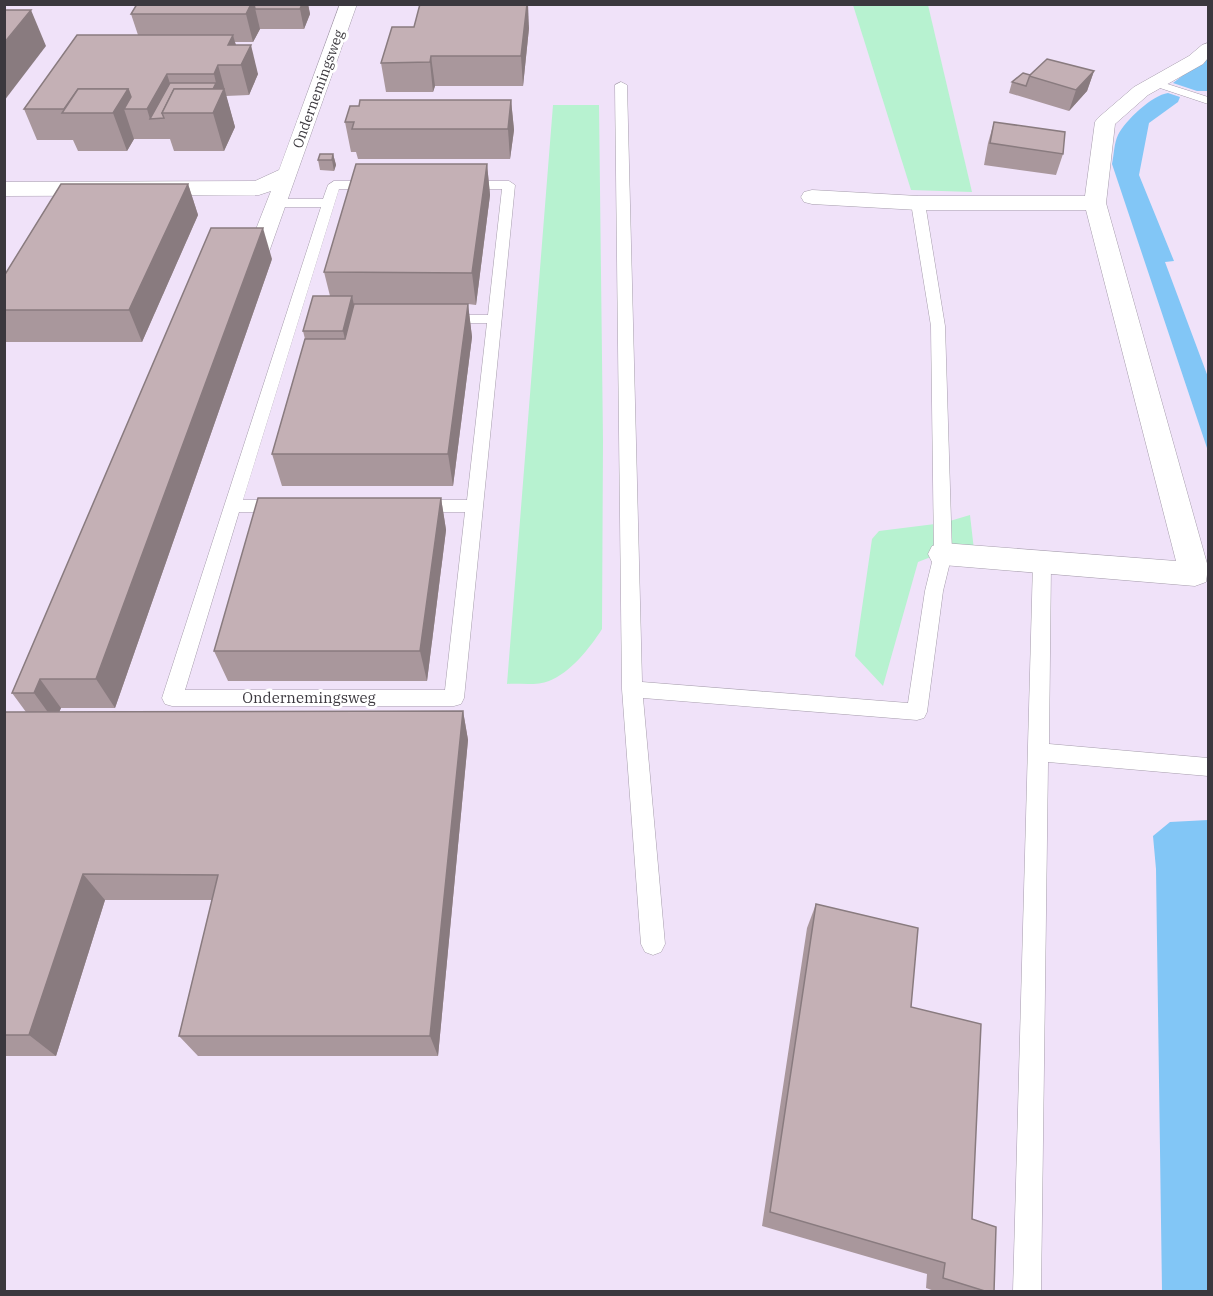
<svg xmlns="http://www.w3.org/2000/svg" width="1213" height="1296" viewBox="0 0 1213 1296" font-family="'IBM Plex Serif',serif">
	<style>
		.built { fill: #f0e2f9 }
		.green { fill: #b7f2d0 }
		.water { fill: #82c6f6 }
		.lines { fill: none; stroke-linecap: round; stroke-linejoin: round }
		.service-casing { stroke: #a69dac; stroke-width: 1 }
		.minor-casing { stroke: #a69dac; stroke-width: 1 }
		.service { fill: #fff; fill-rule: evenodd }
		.minor { fill: #fff; fill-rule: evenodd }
		.wall { fill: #a9979c }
		.shaded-wall { fill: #897b7f }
		.building { fill: #c4b0b5; stroke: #897b7f; stroke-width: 1.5 }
		.labels { text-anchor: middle; stroke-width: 6; stroke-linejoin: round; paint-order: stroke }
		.far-street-label { font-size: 14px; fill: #3b383e; stroke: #fff }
		.street-label { font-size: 15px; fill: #3b383e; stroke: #fff }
	</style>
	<rect width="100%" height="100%" fill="#f8f0fd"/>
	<rect class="built" x="5" y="5" width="1203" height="1286"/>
	<g class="green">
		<path d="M853 5H928L972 192 911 190Z"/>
		<path d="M553 105H599L603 441 602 629C590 648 570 673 549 681 537 686 519 683 507 684Z"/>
		<path d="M970 515 974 550 936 555 918 562 883 686 855 656 872 539 879 531 943 523Z"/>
	</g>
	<g class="water">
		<path d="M1208 56V91H1197L1173 83Z"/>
		<path d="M1168 93 1180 97 1178 102 1149 123 1139 175 1174 261 1165 262 1208 377V451L1112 164C1114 155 1114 143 1118 135 1125 121 1152 95 1168 93Z"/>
		<path d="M1208 820V1291H1162L1156 869 1153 836 1170 822Z"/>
	</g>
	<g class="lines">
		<g class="service-casing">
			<g id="service">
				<path d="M1155 80 1208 97V104L1151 85 1149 83Z"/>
				<path d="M621 82 627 85 642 682 908 703 925 591 934 554 931 326 911 203 918 199 925 203 945 326 952 554 943 591 927 712 924 718 917 720 643 698 665 944 661 952 653 955 645 952 641 944 622 689 615 85Z"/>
				<path d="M334 181H509L515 185 464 698 461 704 454 706H172L165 704 162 698 321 207H278L271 203 278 199H323L328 185ZM339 189H502L488 315H445L438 319 445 323H487L467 500H416L410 502 407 506 410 510 416 512H465L445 690H185L239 512H282L288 510 291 506 288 502 282 500H243Z"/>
				<path d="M1042 556 1048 558 1051 563 1049 744 1208 758V776L1048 762 1041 1292H1013L1033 563 1036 558Z"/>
			</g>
		</g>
		<g class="minor-casing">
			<g id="minor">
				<path d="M340 4H357L269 252 261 254 253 252 249 247 271 191 259 195 4 196V182L255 181 279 170Z"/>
				<path d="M1208 43V58L1203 64 1148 95 1115 124 1106 203 1208 567 1206 582 1195 586 943 565 932 562 928 554 932 546 943 543 1176 561 1086 210H918L812 204 804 202 801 197 804 192 812 190 918 196H1085L1095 122 1098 118 1134 87 1189 56 1202 45Z"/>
			</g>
		</g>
		<use href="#service" class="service"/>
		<use href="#minor" class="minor"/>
	</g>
	<g class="wall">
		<path d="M137 4H308L310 14 304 29H260L253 42H235L236 45 258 74 249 95 226 96 235 127 224 151H174L170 139H134L127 151H78L73 140H37L24 109 138 35 131 14Z"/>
		<path d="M529 28 523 86H435L433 92H386L381 63Z"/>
		<path d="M1094 71 1087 91 1069 111 1009 93 1012 82 1030 75Z"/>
		<path d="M511 100 514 130 510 159H358L356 152H351L345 122Z"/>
		<path d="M994 122 1063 154 1056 175 984 165 988 143Z"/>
		<path d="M333 154 336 165 334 171 320 170 318 160Z"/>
		<path d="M487 164 490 195 476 305 468 304 472 337 453 486H282L272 454 305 339 303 331 330 296 324 272Z"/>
		<path d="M188 184 198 215 142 342H4V276Z"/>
		<path d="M272 259 115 708H61L59 712 463 711 468 740 438 1056H198L179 1036 212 900H105L56 1056H4V712H26L12 693Z"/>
		<path d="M441 498 446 530 427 681H228L214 651Z"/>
		<path d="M816 904 911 1007 972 1219 994 1292H937L926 1288 927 1274 762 1226 807 928Z"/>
	</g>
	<g class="shaded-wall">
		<path d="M251 4H254L260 29 253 42 246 14Z"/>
		<path d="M302 4H308L310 14 304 29 300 9Z"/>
		<path d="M527 4H528L529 28 523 86 521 56Z"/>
		<path d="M31 10 46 46 4 101V43Z"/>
		<path d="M233 35 241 64 228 45Z"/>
		<path d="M251 45 258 74 249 95 241 65Z"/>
		<path d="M431 56 435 86 433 92 430 62Z"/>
		<path d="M218 65 235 127 224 151 213 113 205 106 216 83 214 74Z"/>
		<path d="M1094 71 1087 91 1069 111 1076 90Z"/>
		<path d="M167 74 176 103 150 119 147 109Z"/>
		<path d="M128 89 135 109H124L134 139 127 151 113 113Z"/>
		<path d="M511 100 514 130 510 159 508 129Z"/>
		<path d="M333 154 336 165 334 171 332 160Z"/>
		<path d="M487 164 490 195 476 305 472 273Z"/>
		<path d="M188 184 198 215 142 342 129 310Z"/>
		<path d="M263 228 272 259 115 708 96 679Z"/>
		<path d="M352 296 361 337 353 371 343 331Z"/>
		<path d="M468 304 472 337 453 486 448 454Z"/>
		<path d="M441 498 446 530 427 681 420 651Z"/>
		<path d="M40 679 61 708 55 722 34 693Z"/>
		<path d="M463 711 468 740 438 1056 430 1036Z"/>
		<path d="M83 874 105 900 56 1056 29 1035Z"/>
	</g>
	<g class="building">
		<path d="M137 4H251L246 14H131Z"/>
		<path d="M254 4H302L300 9H255Z"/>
		<path d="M420 4H527L521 56H431L430 62 381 63 392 27H414Z"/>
		<path d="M4 10H31L4 43Z"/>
		<path d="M77 35H233L228 45H251L241 65H218L214 74H167L147 109H124L131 97 128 89H78L64 109H24Z"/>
		<path d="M1047 59 1094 71 1076 90 1029 76Z"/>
		<path d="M1023 73 1030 75 1026 86 1012 82Z"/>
		<path d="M170 83H216L213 89H174L162 113 164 118 150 119Z"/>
		<path d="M78 89H128L113 113H62Z"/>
		<path d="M174 89H224L213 113H162Z"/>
		<path d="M360 100H511L508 129H352L354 122H345L350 106H359Z"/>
		<path d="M994 122 1065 132 1063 154 990 143Z"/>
		<path d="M320 154H333L332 160H318Z"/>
		<path d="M356 164H487L472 273 324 272Z"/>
		<path d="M61 184H188L129 310H4V276Z"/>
		<path d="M211 228H263L96 679H40L34 693H12Z"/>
		<path d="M313 296H352L343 331H303Z"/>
		<path d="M354 304H468L448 454H272L305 339H345Z"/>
		<path d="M258 498H441L420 651H214Z"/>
		<path d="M463 711 430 1036H179L218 875 83 874 29 1035H4V712Z"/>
		<path d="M816 904 918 928 911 1007 981 1024 972 1219 996 1227 994 1292H988L943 1278 945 1263 770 1212Z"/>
	</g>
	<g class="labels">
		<g class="far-street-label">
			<text transform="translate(318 89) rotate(-70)" y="5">Ondernemingsweg</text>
		</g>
		<g class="street-label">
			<text x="309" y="703">Ondernemingsweg</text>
		</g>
	</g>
	<rect width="1213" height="1296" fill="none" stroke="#3b383e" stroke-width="12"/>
</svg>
